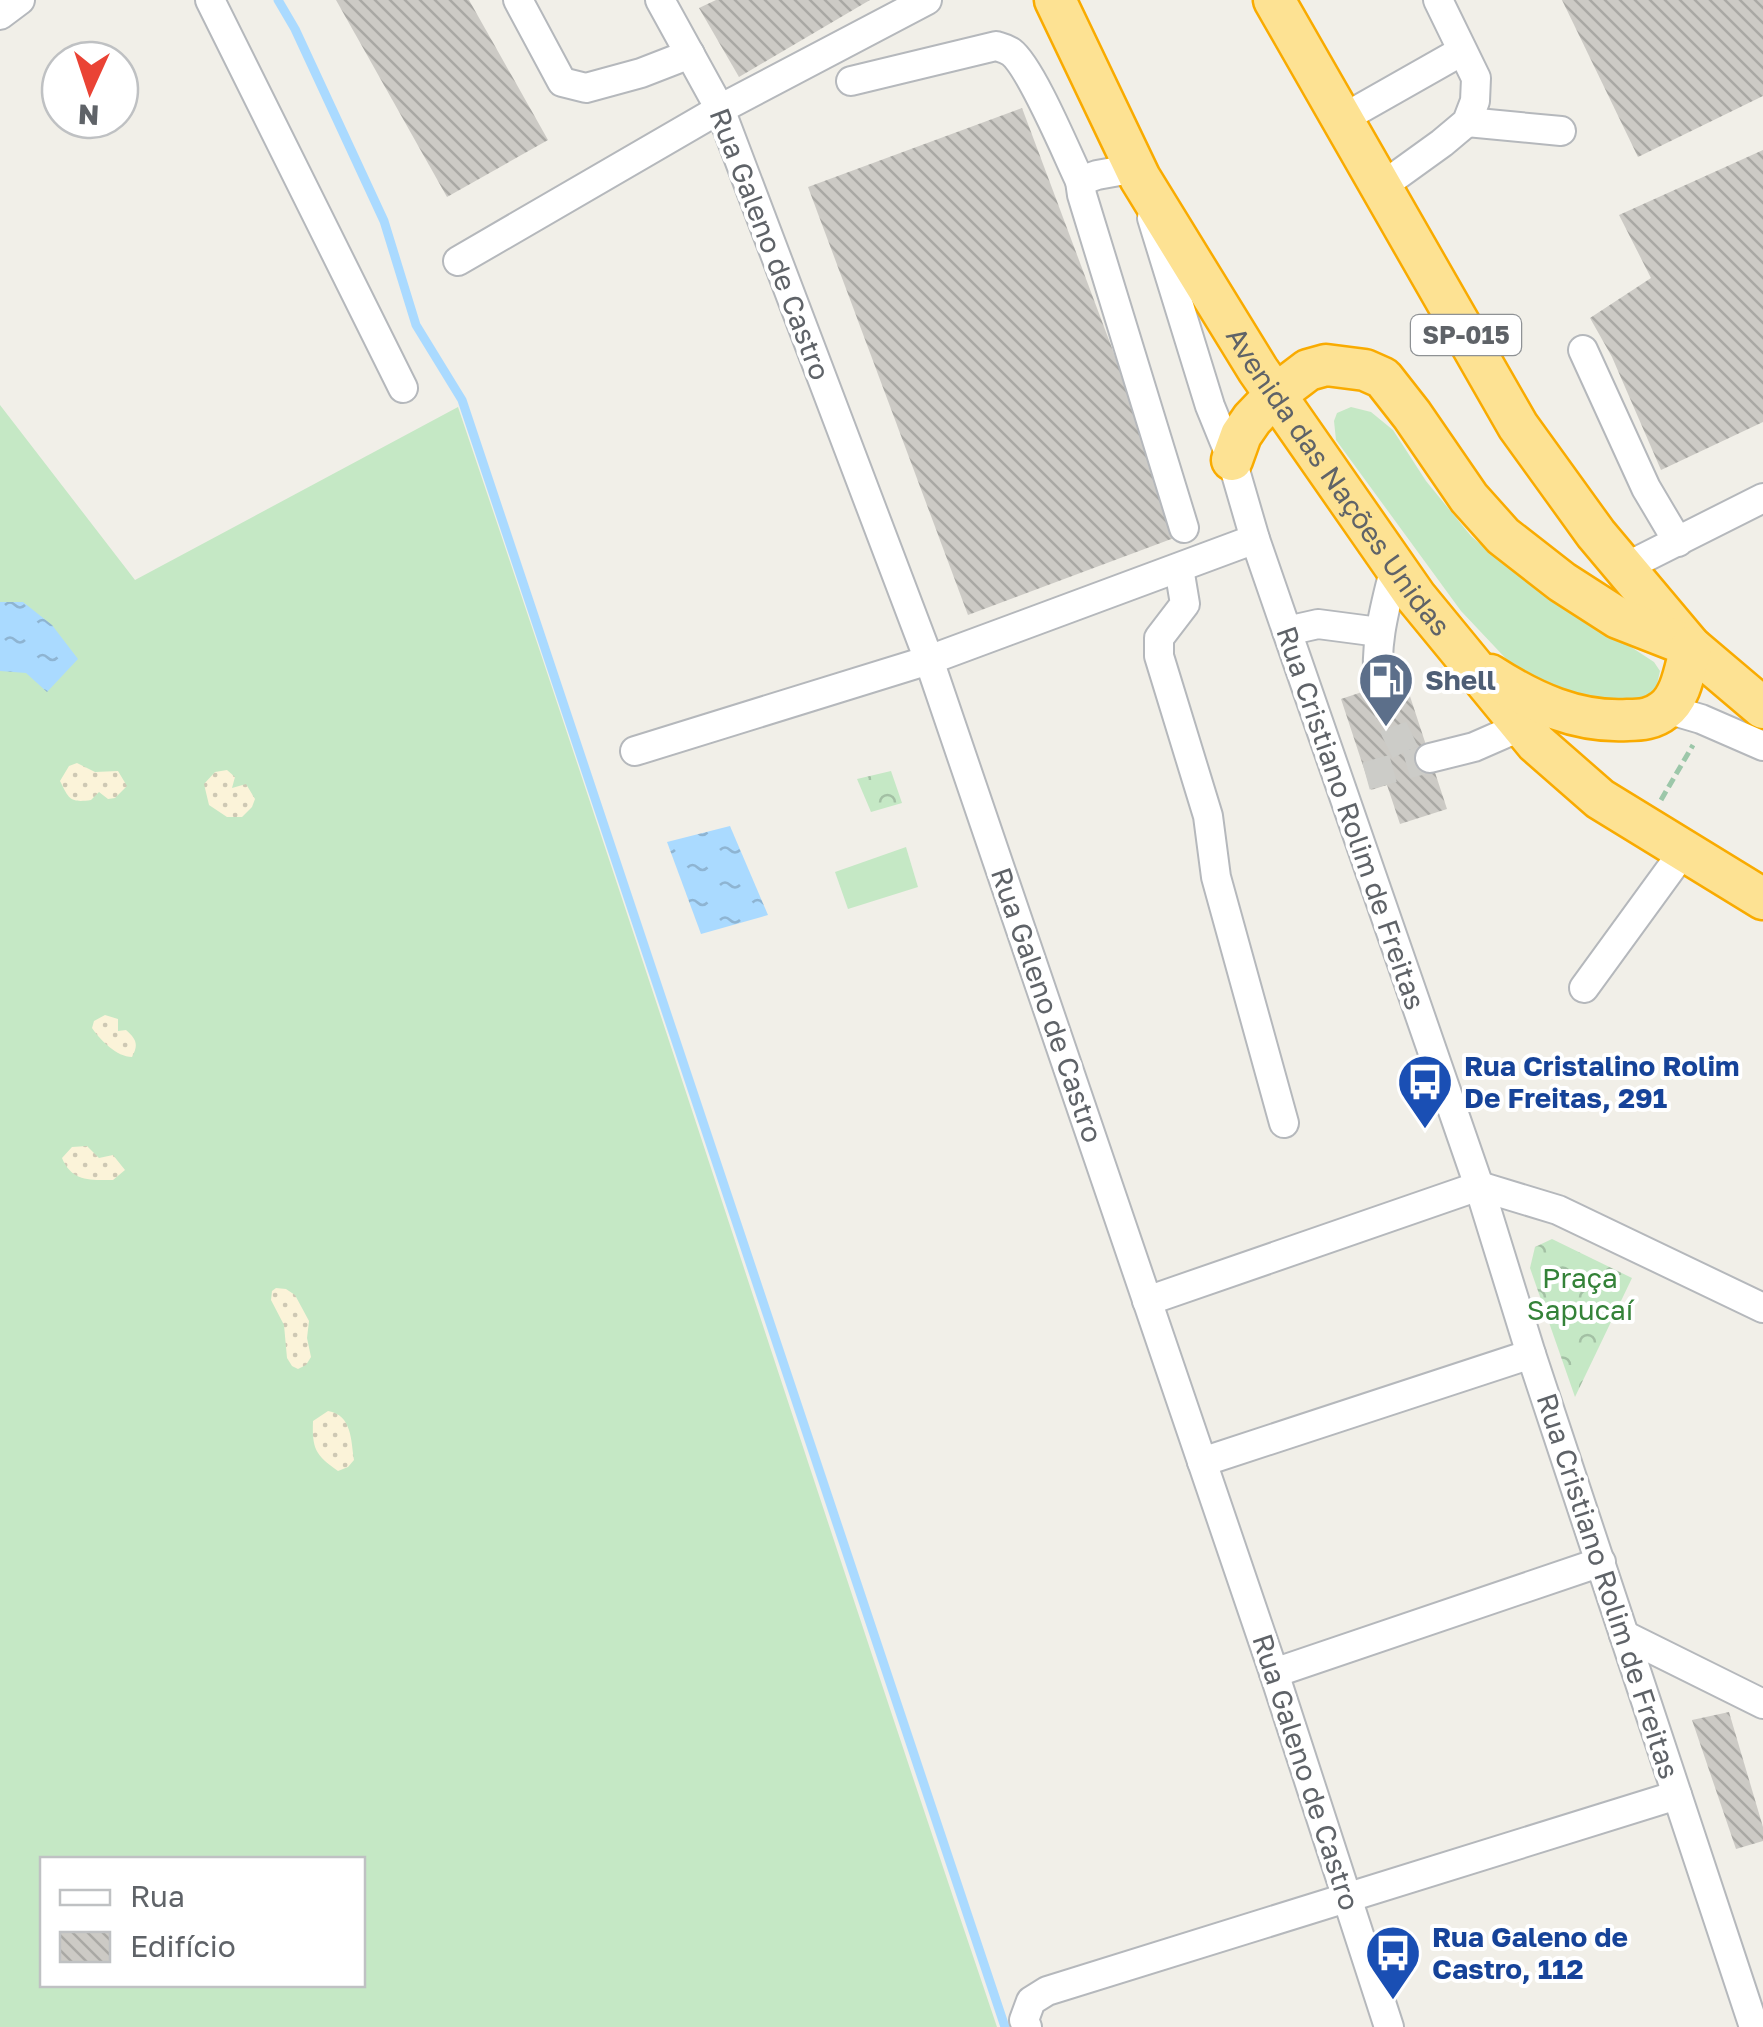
<svg xmlns="http://www.w3.org/2000/svg" width="1763" height="2027" viewBox="0 0 1763 2027" font-family="'Golos Text',sans-serif">
	<style>
		.grass { fill: #c5e8c5; fill-rule: evenodd }
		.sand { fill: url(#sand-dots) }
		.park { fill: url(#park-crowns) }
		.water { fill: url(#water-ripples) }
		.lines { fill: none; stroke-linecap: round; stroke-linejoin: round }
		.stream { stroke: #aadaff; stroke-width: 9 }
		.building { fill: url(#building-back-hatch) }
		.minor-tunnel { stroke: #ccccc8; stroke-width: 28; stroke-dasharray: 28 14; stroke-linecap: butt }
		.minor-casing { stroke: #b5b8bc; stroke-width: 32 }
		.highway-casing { stroke: #f9ab00; stroke-width: 45 }
		.path { stroke: #9cc7a9; stroke-width: 5; stroke-dasharray: 10 5; stroke-linecap: butt }
		.minor { stroke: #fff; stroke-width: 28 }
		.highway { stroke: #fde293; stroke-width: 40 }
		.labels { text-anchor: middle; stroke-width: 8; stroke-linejoin: round; paint-order: stroke }
		.shield { fill: #fff; stroke: #8f9295; stroke-width: 2.5 }
		.shield-label { font-size: 25px; font-weight: bold; fill: #5f6368 }
		.street-label { font-size: 28px; fill: #5f6368; stroke: #fff }
		.service-label { font-size: 28px; font-weight: bold; fill: #4e5e75; stroke: #fff; text-anchor: start }
		.transit-label { font-size: 28px; font-weight: bold; fill: #164399; stroke: #fff; text-anchor: start }
		.park-label { font-size: 28px; fill: #348238; stroke: #fff }
	</style>
	<defs>
		<pattern id="sand-dots" width="8" height="8" patternUnits="userSpaceOnUse" patternTransform="scale(2.5)"><rect width="8" height="8" fill="#fbf3d9"/><path d="M2 2h.1M6 6h.1" fill="none" stroke="#cec8b4" stroke-width="1.8" stroke-linecap="round"/></pattern>
		<pattern id="park-crowns" width="20" height="18" patternUnits="userSpaceOnUse" patternTransform="scale(2.5)"><rect width="20" height="18" fill="#c5e8c5"/><path d="M2 6a3 3 0 1 1 6 0M12 15a3 3 0 1 1 6 0" fill="none" stroke="#a3c0a4"/></pattern>
		<pattern id="water-ripples" width="26" height="14" patternUnits="userSpaceOnUse" patternTransform="scale(2.5)"><rect width="26" height="14" fill="#aadaff"/><path d="M2 4q2-2 4 0t4 0M15 11q2-2 4 0t4 0" fill="none" stroke="#8eb4d2"/></pattern>
		<pattern id="building-back-hatch" width="6" height="6" patternUnits="userSpaceOnUse" patternTransform="scale(2.5)"><rect width="6" height="6" fill="#cccac5"/><path d="M-1 5l2 2M0 0l6 6M5-1l2 2" fill="none" stroke="#a9a8a4"/></pattern>
	</defs>
	<rect width="100%" height="100%" fill="#f1efe8"/>
	<g class="grass">
		<path d="M0 405 135 580 458 407C640 946 814 1488 997 2027H0ZM42 1860H362V1984H42Z"/>
		<path d="M1351 407 1371 412 1393 430 1426 481 1471 536 1502 563 1654 662 1660 671 1656 689 1647 699 1600 705 1546 685 1511 664 1461 611 1336 440 1334 421 1337 413Z"/>
		<path d="M906 847 918 887 848 909 835 872Z"/>
	</g>
	<g class="sand">
		<path d="M77 763 95 772 118 771 127 786 115 798 108 799 99 792 91 800C70 803 69 799 60 781L69 766Z"/>
		<path d="M227 770 235 777 232 788 246 784 255 799 252 807 242 817H227L209 805 204 784 215 772Z"/>
		<path d="M105 1015 118 1019V1031L126 1030C136 1039 139 1044 132 1057 117 1057 100 1040 92 1028L94 1021Z"/>
		<path d="M87 1146 99 1158 113 1155 125 1170 113 1180C90 1180 72 1182 62 1158L72 1147Z"/>
		<path d="M276 1288 286 1289 295 1295 309 1321 307 1338 311 1357 306 1365 298 1369 292 1366 287 1358 284 1325 271 1300 272 1291Z"/>
		<path d="M328 1411C352 1415 351 1440 354 1460L348 1467 338 1471C315 1455 312 1448 313 1421Z"/>
	</g>
	<g class="park">
		<path d="M891 771 902 803 871 812 857 779Z"/>
		<path d="M1552 1239 1632 1278 1575 1397 1530 1268 1535 1247Z"/>
	</g>
	<g class="water">
		<path d="M0 602H23L52 625 78 659 47 692 26 673 0 671Z"/>
		<path d="M730 826 768 915 701 934 667 842Z"/>
	</g>
	<g class="lines">
		<path class="stream" d="M278 0 295 29 384 221 416 325 462 400 1005 2027"/>
	</g>
	<g class="building">
		<path d="M336 0H469L548 140 447 197Z"/>
		<path d="M716 0H870L739 77 699 8Z"/>
		<path d="M1562 0H1763V96L1638 157Z"/>
		<path d="M1022 108 1182 535 968 615 808 187Z"/>
		<path d="M1763 150V422L1661 470 1612 357 1590 318 1651 278 1619 215Z"/>
		<path d="M1404 678 1447 809 1400 824 1387 785 1371 790 1341 699Z"/>
		<path d="M1729 1712 1763 1827V1841L1736 1849 1692 1720Z"/>
	</g>
	<g class="lines">
		<g class="minor-tunnel">
			<path d="M1379 687 1395 731 1410 762"/>
			<path d="M1366 776 1424 760"/>
		</g>
		<g class="minor-casing">
			<g id="minor">
				<path d="M210 0 403 388"/>
				<path d="M518 0 562 82 586 88 641 73 690 54"/>
				<path d="M660 0 720 109 929 660 1274 1673 1389 2027"/>
				<path d="M0 15 20 0"/>
				<path d="M851 81 996 46C1003 48 1005 48 1011 52 1031 67 1067 154 1080 181"/>
				<path d="M1342 119 1462 51"/>
				<path d="M1467 122 1561 131"/>
				<path d="M1136 168 1097 175 1080 181 1082 195 1184 528"/>
				<path d="M1381 187 1442 143 1467 122 1475 101 1476 78 1438 0"/>
				<path d="M1152 218 1210 406 1232 460 1255 539 1479 1186 1531 1354 1754 2027"/>
				<path d="M458 261 720 109 927 0"/>
				<path d="M1583 350 1646 488 1678 542"/>
				<path d="M1179 568 1185 604 1159 638V656L1208 816 1216 877 1284 1123"/>
				<path d="M1624 568 1763 498"/>
				<path d="M1287 631 1318 624 1379 632"/>
				<path d="M1379 687C1374 645 1385 607 1395 567"/>
				<path d="M1667 709 1701 719 1763 746"/>
				<path d="M635 751 929 660 1255 539"/>
				<path d="M1430 758 1474 747 1522 726"/>
				<path d="M1584 988 1683 852"/>
				<path d="M1479 1186 1558 1210 1763 1308"/>
				<path d="M1147 1301 1479 1186"/>
				<path d="M1202 1462 1531 1354"/>
				<path d="M1624 1635 1763 1704"/>
				<path d="M1274 1673 1601 1562"/>
				<path d="M1027 2027 1024 2020 1031 2001 1047 1991 1677 1795"/>
			</g>
		</g>
		<g class="highway-casing">
			<g id="highway">
				<path id="s1" d="M1055 0 1140 178 1258 370 1416 597 1536 743 1600 799 1763 899"/>
				<path d="M1274 0 1518 426 1596 534 1691 647 1763 708"/>
				<path d="M1232 460 1241 435 1252 419 1275 395 1308 370 1326 365 1365 370 1383 378 1412 415 1469 498 1503 536 1562 582 1618 618 1687 645"/>
				<path d="M1490 675C1532 702 1577 723 1628 720 1641 720 1653 719 1664 710 1682 697 1685 667 1691 647"/>
			</g>
		</g>
		<path class="path" d="M1661 800 1693 745"/>
		<use href="#minor" class="minor"/>
		<use href="#highway" class="highway"/>
	</g>
	<defs>
		<g id="fuel-pin" transform="scale(2.875)"><path d="M0 17L-7.5 6A9.5 9.5 0 1 1 7.5 6Z" fill="#5c6f8a" stroke="#fff"/><path d="M-5.5-6h7V0h2V4h1.3V-2.5L3-4.5l.8-.8L6-3V5H2.5V1h-1V6h-7ZM-4.2-4.7v3.2H.2V-4.7Z" fill="#fff"/></g>
		<g id="bus-pin" transform="scale(2.875)"><path d="M0 17L-7.5 6A9.5 9.5 0 1 1 7.5 6Z" fill="#1a4fb4" stroke="#fff"/><path d="M-5-6H5V4H4V6H2V4H-2V6H-4V4H-5ZM-3.5-4V0h7V-4ZM-3.5 1.2v1.5H-2V1.2ZM2 1.2v1.5H3.5V1.2Z" fill="#fff"/></g>
	</defs>
	<g fill-rule="evenodd">
		<use href="#fuel-pin" x="1386" y="680"/>
		<use href="#bus-pin" x="1425" y="1082"/>
		<use href="#bus-pin" x="1393" y="1953"/>
	</g>
	<g class="labels">
		<rect class="shield" x="1411" y="315" width="110" height="40" rx="8"/>
		<g class="shield-label">
			<text x="1466" y="344">SP-015</text>
		</g>
		<g class="street-label">
			<text transform="translate(770 244) rotate(69)" y="10">Rua Galeno de Castro</text>
			<text dy="10" stroke="none"><textPath href="#s1" startOffset="560">Avenida das Nações Unidas</textPath></text>
			<text transform="translate(1351 818) rotate(71)" y="10">Rua Cristiano Rolim de Freitas</text>
			<text transform="translate(1047 1005) rotate(71)" y="10">Rua Galeno de Castro</text>
			<text transform="translate(1608 1586) rotate(72)" y="10">Rua Cristiano Rolim de Freitas</text>
			<text transform="translate(1306 1772) rotate(72)" y="10">Rua Galeno de Castro</text>
		</g>
		<g class="service-label">
			<text x="1425" y="690">Shell</text>
		</g>
		<g class="transit-label">
			<text x="1464" y="1076">Rua Cristalino Rolim<tspan x="1464" dy="32">De Freitas, 291</tspan></text>
			<text x="1432" y="1947">Rua Galeno de<tspan x="1432" dy="32">Castro, 112</tspan></text>
		</g>
		<g class="park-label">
			<text x="1580" y="1288">Praça<tspan x="1580" dy="32">Sapucaí</tspan></text>
		</g>
	</g>
	<rect x="40" y="1857" width="325" height="130" fill="#ffffff" stroke="#bfc1c3" stroke-width="2.5"/>
	<rect x="60" y="1890" width="50" height="15" fill="#ffffff" stroke="#bfc1c3" stroke-width="2.5"/>
	<text x="130" y="1907" font-size="30" fill="#5f6368">Rua</text>
	<rect x="60" y="1932" width="50" height="30" fill="url(#building-back-hatch)" stroke="#bfc1c3" stroke-width="2.5"/>
	<text x="130" y="1957" font-size="30" fill="#5f6368">Edifício</text>
	<g transform="translate(90 90) rotate(183)"><circle r="48" fill="#ffffff" stroke="#bfc1c3" stroke-width="2.5"/>
	<path d="M0-8L18 38L0 25L-18 38Z" fill="#ea4335"/>
	<text y="-15" font-size="28" font-weight="bold" text-anchor="middle" fill="#5f6368">N</text>
	</g>
</svg>
